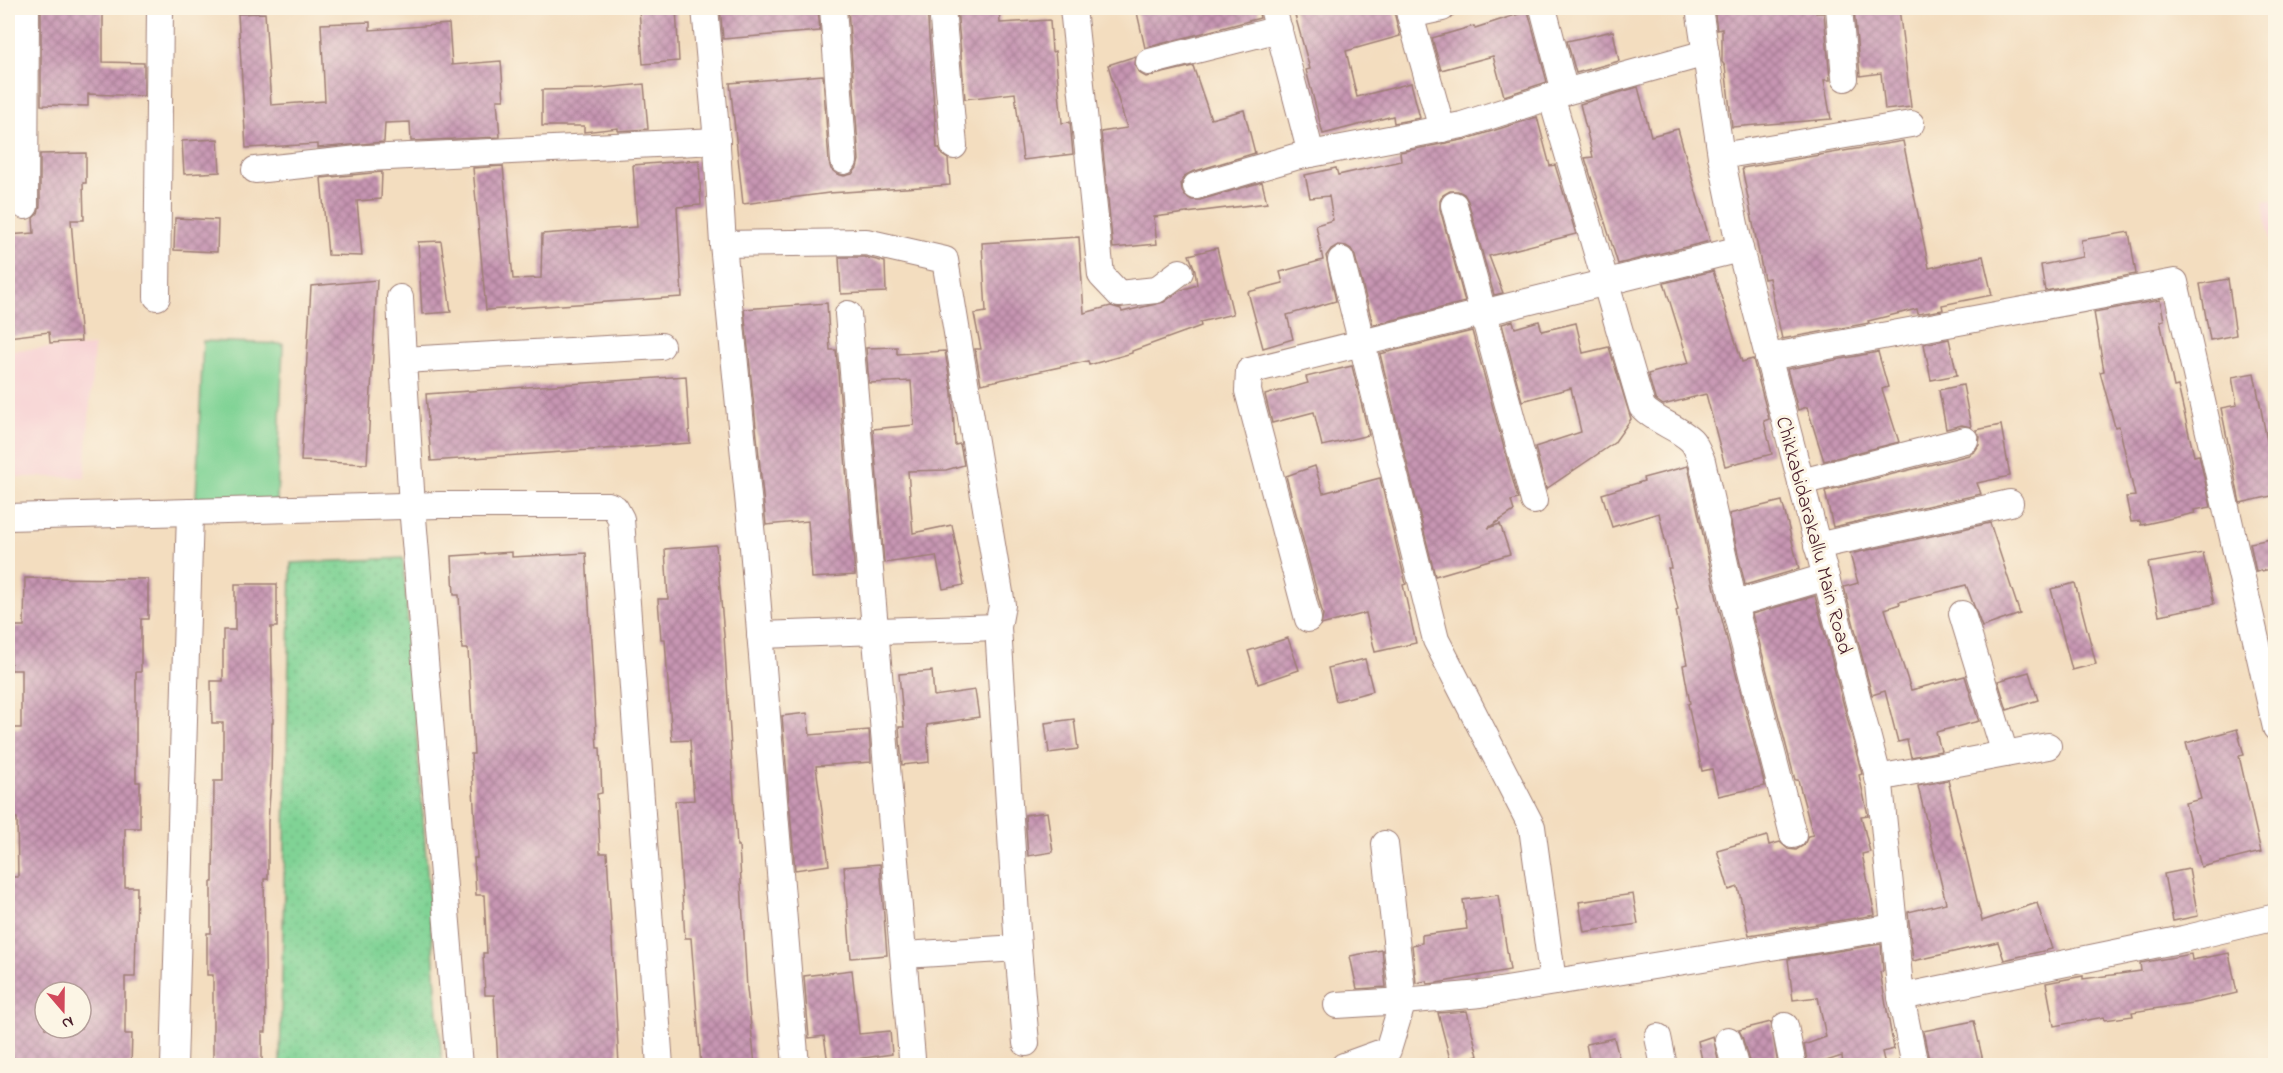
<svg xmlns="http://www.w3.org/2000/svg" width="2283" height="1073" viewBox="0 0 2283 1073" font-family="'Indie Flower',sans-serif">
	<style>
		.built { fill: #f7cfd3 }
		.grass { fill: url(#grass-dots); stroke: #657960; stroke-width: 1.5 }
		.garden { fill: #80d395; stroke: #657960; stroke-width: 1.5 }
		.building { fill: url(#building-cross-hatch); fill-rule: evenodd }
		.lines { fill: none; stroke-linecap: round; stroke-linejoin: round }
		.street-casing { stroke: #9e7e75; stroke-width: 28 }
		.street { stroke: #fff; stroke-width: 26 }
		.labels { text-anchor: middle; stroke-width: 6; stroke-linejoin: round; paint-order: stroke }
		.street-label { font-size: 21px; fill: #4a1f2b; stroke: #fcf5e5 }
	</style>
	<defs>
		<pattern id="grass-dots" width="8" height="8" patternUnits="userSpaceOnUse" patternTransform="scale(1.5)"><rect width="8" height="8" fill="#80d395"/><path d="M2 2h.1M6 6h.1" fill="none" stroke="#70b581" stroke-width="1.8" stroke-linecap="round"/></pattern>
		<pattern id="building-cross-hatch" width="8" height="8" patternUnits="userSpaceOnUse" patternTransform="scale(1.5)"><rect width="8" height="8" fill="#c796b3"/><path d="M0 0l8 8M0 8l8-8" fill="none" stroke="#a47a92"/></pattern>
	</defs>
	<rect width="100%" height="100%" fill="#fcf5e5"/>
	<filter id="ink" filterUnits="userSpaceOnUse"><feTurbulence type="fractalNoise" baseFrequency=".0167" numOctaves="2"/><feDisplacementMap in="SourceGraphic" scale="12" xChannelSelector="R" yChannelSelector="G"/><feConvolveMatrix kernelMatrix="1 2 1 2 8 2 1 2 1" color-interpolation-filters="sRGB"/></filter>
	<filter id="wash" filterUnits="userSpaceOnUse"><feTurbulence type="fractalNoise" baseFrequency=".008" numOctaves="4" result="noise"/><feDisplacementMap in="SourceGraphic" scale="24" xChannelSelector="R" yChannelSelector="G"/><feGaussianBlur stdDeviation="1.35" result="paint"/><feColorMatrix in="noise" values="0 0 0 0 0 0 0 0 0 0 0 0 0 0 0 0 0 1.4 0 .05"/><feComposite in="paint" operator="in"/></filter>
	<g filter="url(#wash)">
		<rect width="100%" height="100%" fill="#f3ddbf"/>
		<g class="built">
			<path d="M2264 200H2275V279Z"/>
			<path d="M94 346 85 477H8V350Z"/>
		</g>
		<path class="grass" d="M403 558 442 1065H280L291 563Z"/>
		<path class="garden" d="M203 341 283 344 277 501 196 498Z"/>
		<g id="blocks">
			<g class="building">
				<path d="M41 8H103V62L144 63V96L88 94V106L41 105Z"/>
				<path d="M676 8 679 61 643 64 639 9Z"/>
				<path d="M720 8H818L820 31 723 39Z"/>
				<path d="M848 8H927L937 148H939L942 155 948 159 950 185 829 193 743 204 730 83 823 75 829 162 831 169 837 174 844 176 852 174 857 168 859 160Z"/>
				<path d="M957 8H999L1000 23 1050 20 1052 52 1055 51 1062 123 1070 122 1073 154 1023 160 1015 93 965 99Z"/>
				<path d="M1136 8H1258L1260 18 1145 48Z"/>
				<path d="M1293 8H1393L1400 36 1346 51 1357 97 1411 83 1420 118 1394 123 1393 116 1323 134 1306 70 1310 69Z"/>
				<path d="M1714 8H1816V13H1824L1830 80H1824L1831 119 1732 127 1725 66 1722 62V29L1717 30Z"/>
				<path d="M1872 8H1899L1911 107 1885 110 1881 73 1860 76 1854 9Z"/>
				<path d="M1528 11 1547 82 1504 96 1493 56 1441 70 1432 38 1474 26 1475 28Z"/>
				<path d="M265 13 271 105 325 101 321 24 370 22V30L449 24 452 65 501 61 504 100H497L500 137 411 141 410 122 385 123 384 142 318 148V144L246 148 238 14Z"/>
				<path d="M1613 31 1619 61 1576 73 1567 41Z"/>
				<path d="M1136 56 1135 66 1139 73 1146 77 1193 66 1211 119 1244 110 1255 153 1192 172 1186 175 1181 183 1182 191 1185 196 1192 200H1200L1262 182 1267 203 1154 217 1157 244 1113 248 1101 132 1127 128 1108 65Z"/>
				<path d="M644 84 648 129 618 131V128L584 132V126H542V90L593 89Z"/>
				<path d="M1638 87 1651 136 1678 129 1710 241 1618 264 1585 158 1593 157 1580 104Z"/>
				<path d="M1537 117 1550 166 1555 165 1576 234 1489 256 1503 293 1494 295 1468 201 1464 194 1458 191H1450L1443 195 1440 201V209L1465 302 1373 325 1355 256 1351 249 1346 246 1338 245 1331 249 1326 256 1336 301 1287 315 1293 339 1263 348 1248 292 1283 283 1280 272 1323 260 1316 225 1333 220 1329 196 1310 198 1305 175 1336 168 1338 175 1401 161 1400 152 1467 139Z"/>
				<path d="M218 139 220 172 184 174 182 141Z"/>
				<path d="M1903 141 1929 268 1983 256 1992 295 1942 305 1943 310 1918 314 1917 309 1868 321 1869 323 1782 339 1769 278 1764 279 1742 168Z"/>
				<path d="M86 153V183H83L84 220H71L81 341 50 343 49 332 8 337V235L34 233 33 218 38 213 40 206V154Z"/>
				<path d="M699 160 701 205 677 207 682 297 486 310 473 168 503 166 513 279 541 278 542 234 637 227 633 165Z"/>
				<path d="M382 172 381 199 357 201 362 256 328 255 321 178Z"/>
				<path d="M175 218 218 220 217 252 174 250Z"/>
				<path d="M2129 232 2136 274 2045 291 2041 265 2083 257 2081 240Z"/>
				<path d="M1079 237 1084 313 1111 306 1121 309 1122 312 1164 302 1179 291 1197 285 1195 270 1189 255 1217 248 1233 314 1200 322 1201 326 1132 351V353L1089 365 1088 361 981 384 975 349H981L974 314 986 312 982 243Z"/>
				<path d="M441 241 451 312 422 314 418 242Z"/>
				<path d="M839 257H864L885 262 886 292 841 294Z"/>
				<path d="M1713 271 1742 362 1753 359 1769 419 1764 421 1772 454 1725 466 1706 394 1663 405 1655 399 1648 374 1689 363 1664 283Z"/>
				<path d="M2228 279 2236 335 2210 340 2200 284Z"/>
				<path d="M377 280 367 464 301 461 311 286Z"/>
				<path d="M2160 300 2164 320 2160 321 2174 387 2178 386 2194 456 2199 455 2211 507 2194 510 2195 513 2141 525 2140 521 2131 522 2126 497 2135 496 2119 426 2115 427 2100 372 2104 371 2094 312Z"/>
				<path d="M827 303 830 350H836L855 575 812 578 808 521 766 525 744 309Z"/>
				<path d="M1513 321 1515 328 1539 321 1542 331 1576 323 1583 353 1609 347 1631 419 1614 443 1546 489 1535 447 1581 432 1571 388 1522 401 1502 324Z"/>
				<path d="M1472 331 1518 499 1511 501 1514 511 1488 528 1500 524 1510 554 1435 576 1380 354Z"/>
				<path d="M1949 339 1957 375 1931 380 1924 344Z"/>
				<path d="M897 347V354L945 351 952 392 955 445 960 444 964 465 946 470 908 471 913 533 952 525 964 585 943 589 936 556 884 563 873 429 914 425 911 381 869 383 866 348Z"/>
				<path d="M1878 352 1888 387 1882 389 1899 442 1824 461 1807 407 1798 410 1787 369Z"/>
				<path d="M1352 366 1369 435 1322 446 1314 412 1272 423 1265 395 1308 383 1306 377Z"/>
				<path d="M2254 373 2270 456H2272L2276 472V495L2240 503 2221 408 2237 405 2232 377Z"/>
				<path d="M686 376 690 443 431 461 426 394Z"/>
				<path d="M1963 385 1971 427 1962 425 1946 429 1939 390Z"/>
				<path d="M2001 425 2010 476 1977 483 1981 494 1833 527 1825 491 1969 455 1975 451 1979 445 1980 437 1976 430Z"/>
				<path d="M1315 466 1323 493 1380 478 1406 584 1403 585 1416 643 1375 652 1366 613 1321 625 1323 615 1286 476Z"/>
				<path d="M1688 466 1719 608 1765 786 1718 796 1712 769 1702 771 1695 738 1688 704 1690 703 1683 665 1687 664 1676 611 1678 610 1668 568H1671L1659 513 1612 527 1602 494 1644 481 1643 478Z"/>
				<path d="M1782 501 1799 569 1745 585 1729 514Z"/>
				<path d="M1990 523 2020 614 1982 627 1966 585 1899 602 1900 604 1885 609 1911 690 1965 676 1978 719 1979 721 1936 732 1941 751 1911 757 1907 740 1898 742 1885 691 1872 695 1844 587 1858 583 1850 554Z"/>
				<path d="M2276 538V568L2256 572 2250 543Z"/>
				<path d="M716 545 724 635 737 846H739L747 989 755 1065H701L691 938H685L679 842H678L675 801 694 800 690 740 672 741 665 639H661L658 599H668L665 549Z"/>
				<path d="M512 552V557L586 553 597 748H600L602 793 597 794 600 853H607L619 1065H498L494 995H485L483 953H487L484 895H476L474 858H477L471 754H474L468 649H462L459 595H454L452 556Z"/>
				<path d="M2203 553 2214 604 2159 615 2148 563Z"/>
				<path d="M25 578 148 579V619H141V672H136V782H140V828H125V887H137L135 977H125V1034H132L131 1065H8L9 877H18L17 818H8V774H12L13 728H21V670H11L10 626H24ZM45 992H81V1028H45Z"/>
				<path d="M2075 583 2096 664 2072 670 2051 589Z"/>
				<path d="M235 584H277V627H271L273 723H272L271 778 268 823V879H264L266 1032H262V1065H213V975H207V933H211V882H213L214 781H223V723H212L211 681H223V630H235Z"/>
				<path d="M1815 596 1862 774 1859 775 1868 815 1861 816 1870 852 1862 854 1875 915 1749 935 1738 887 1729 890 1717 850 1767 836 1769 845 1780 842 1788 849 1796 850 1804 845 1808 836 1813 835 1798 780H1795L1752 614Z"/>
				<path d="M1288 638 1299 670 1258 684 1248 651Z"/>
				<path d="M1365 659 1373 691 1336 701 1328 668Z"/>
				<path d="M932 671 934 696 975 690 979 717 927 725 929 762 902 765 899 727H904L899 674Z"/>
				<path d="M2029 672 2038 700 2007 710 1998 681Z"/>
				<path d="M807 713 810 735 869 730 871 762 816 766 829 865 795 870 782 716Z"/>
				<path d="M1074 719 1078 749 1049 753 1045 723Z"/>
				<path d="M2237 729 2244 755 2239 756 2261 852 2201 867 2185 803 2201 799 2186 743Z"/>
				<path d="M1948 780 1982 921 2037 903 2052 949 2004 960 1998 942 1913 961 1908 912 1946 903 1918 786Z"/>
				<path d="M1047 812 1053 852 1028 856 1025 815Z"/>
				<path d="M880 864 887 955 851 958 844 867Z"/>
				<path d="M2189 869 2198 916 2173 921 2164 874Z"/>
				<path d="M1633 894 1638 924 1584 932 1579 902Z"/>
				<path d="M1498 895 1510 970 1437 983 1427 984 1426 981 1416 983 1412 945 1422 943V935L1467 929 1463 900Z"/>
				<path d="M1881 944 1883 971 1880 972 1894 1049 1882 1052 1885 1065H1843L1842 1056 1814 1065H1808L1804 1045 1826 1037 1818 997 1793 1000 1788 959Z"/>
				<path d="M1382 950 1386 987 1357 989 1350 956Z"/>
				<path d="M2229 953 2237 993 2199 1002 2132 1012 2133 1016 2105 1020 2104 1017 2054 1026 2046 983 2083 976V979L2141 971 2140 963 2191 954 2192 960Z"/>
				<path d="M852 970 859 1034 890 1031 892 1054 828 1063 824 1036 809 1038 804 976Z"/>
				<path d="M1467 1011 1478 1056 1451 1063 1438 1013Z"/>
				<path d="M1974 1021 1983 1061 1960 1065H1930L1923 1031Z"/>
				<path d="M1771 1022 1778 1065H1750L1742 1036 1739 1030Z"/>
				<path d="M1713 1036 1719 1065H1703L1698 1041Z"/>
				<path d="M1614 1038 1621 1065H1590L1586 1044Z"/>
			</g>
		</g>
	</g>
	<g filter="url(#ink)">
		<use href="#blocks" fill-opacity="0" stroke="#9e7e75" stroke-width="1.5"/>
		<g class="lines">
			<g class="street-casing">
				<g id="street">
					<path d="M705 8 716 130 723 244 753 547 796 1066"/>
					<path d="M833 8 844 161"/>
					<path d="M942 8 954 146"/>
					<path d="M1073 8 1101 275 1119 294 1156 290 1180 272"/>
					<path d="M1273 8 1311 154"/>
					<path d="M1408 8 1442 129"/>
					<path d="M1543 8 1565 92"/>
					<path d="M1699 8 1721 156 1740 249 1880 784 1901 997 1915 1066"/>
					<path d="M1839 8 1845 78"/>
					<path d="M1410 15 1442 8"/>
					<path d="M1149 62 1279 29"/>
					<path d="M1551 96 1642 407C1656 422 1676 426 1691 440 1696 445 1699 454 1702 461L1734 604"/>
					<path d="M1721 156 1911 124"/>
					<path d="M255 170 368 158 717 141"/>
					<path d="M1196 186 1295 157 1462 125 1565 92 1706 53"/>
					<path d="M1454 205 1534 501"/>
					<path d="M25 206 26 8"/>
					<path d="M723 244 866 242 945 260 1002 605 998 627 1018 948 1026 1043"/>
					<path d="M1341 260 1436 640 1532 827 1553 982"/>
					<path d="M157 297 160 8"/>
					<path d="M400 298 403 360"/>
					<path d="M848 314 912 1058"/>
					<path d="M1768 357 2175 282 2276 728"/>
					<path d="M1801 482 1965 440"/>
					<path d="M8 517 440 505H608L615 508 621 519 660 1066"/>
					<path d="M1817 546 2010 503"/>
					<path d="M1962 614 2005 754"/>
					<path d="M1308 619 1248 391 1249 371 1740 249"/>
					<path d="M760 635 998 627"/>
					<path d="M1878 778 2048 746"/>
					<path d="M1793 835 1734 604 1826 577"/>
					<path d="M904 955 1018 948"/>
					<path d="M1901 997 2183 939 2276 917"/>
					<path d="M1337 1005 1403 1001 1385 844"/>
					<path d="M1785 1026 1793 1066"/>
					<path d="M1658 1037 1664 1066"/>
					<path d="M1728 1040 1735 1066"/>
					<path d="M174 1066 190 512"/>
					<path d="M459 1066 412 506 403 360 661 346"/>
					<path d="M1344 1066 1388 1050 1403 1001 1481 994 1894 927"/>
				</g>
			</g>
			<use href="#street" class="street"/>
		</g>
	</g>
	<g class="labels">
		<g class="street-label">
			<text transform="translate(1815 535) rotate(75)" y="7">Chikkabidarakallu Main Road</text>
		</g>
	</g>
	<rect width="2283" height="1073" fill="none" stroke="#fcf5e5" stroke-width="30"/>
	<g transform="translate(63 1010) rotate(160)"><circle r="28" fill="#fcf5e5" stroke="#b59f9b" stroke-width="1.5"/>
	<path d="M0-4.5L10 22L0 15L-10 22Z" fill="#d1495b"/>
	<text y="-9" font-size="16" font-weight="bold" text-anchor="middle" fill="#4a1f2b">N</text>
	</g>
</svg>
